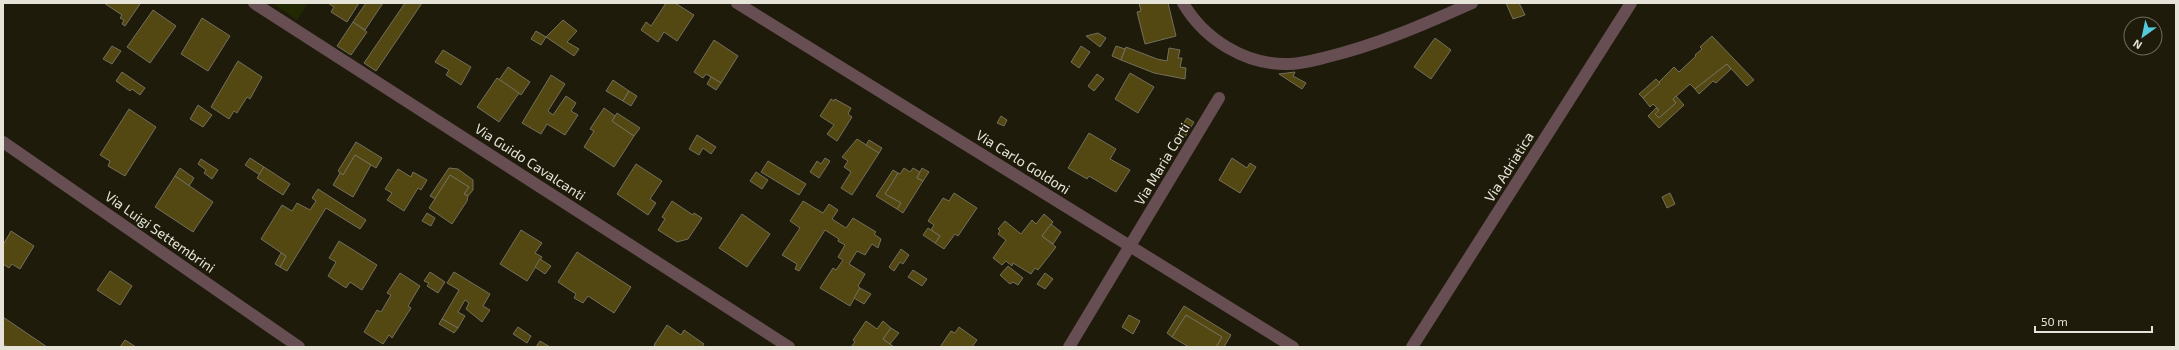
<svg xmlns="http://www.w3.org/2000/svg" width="2179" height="350" viewBox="0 0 2179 350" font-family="'Exo 2',sans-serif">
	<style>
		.green { fill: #212902 }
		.building { fill: #534811; stroke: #736f5c }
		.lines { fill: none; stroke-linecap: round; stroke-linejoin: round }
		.minor { stroke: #664e53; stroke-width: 12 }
		.labels { text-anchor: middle; stroke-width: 3.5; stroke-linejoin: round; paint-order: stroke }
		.street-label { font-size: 14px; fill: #e6e4d9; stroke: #1f1b0b }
	</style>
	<rect width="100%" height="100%" fill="#1f1b0b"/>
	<path class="green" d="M272 3H308L297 20Z"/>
	<g class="building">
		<path d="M104 3H138L140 4 125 26 122 24 124 20 120 18 122 15Z"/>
		<path d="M328 3H359L347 22 331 12 334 7Z"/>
		<path d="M366 3H383L365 30 353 22Z"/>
		<path d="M405 3H422L376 71 364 63Z"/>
		<path d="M666 3H675L694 15 677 41 664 32 658 42 641 30 646 22 651 26Z"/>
		<path d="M1139 3H1168L1176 36 1145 44 1137 12 1141 11Z"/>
		<path d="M1506 3H1519L1525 15 1513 19Z"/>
		<path d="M153 10 176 26 150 63 127 47Z"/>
		<path d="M202 18 230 36 208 71 181 54Z"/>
		<path d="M563 20 577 31 567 42 579 49 574 56 546 37Z"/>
		<path d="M353 22 367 32 351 55 337 46Z"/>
		<path d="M536 31 546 37 541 45 531 39Z"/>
		<path d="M1098 33 1106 38 1100 47 1086 36Z"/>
		<path d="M1712 36 1754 80 1747 86 1727 64 1695 89 1690 84 1673 99 1676 103 1659 118 1655 114 1659 110 1653 104 1650 107 1643 98 1674 67 1679 72 1696 56 1695 55 1702 49 1700 47Z"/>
		<path d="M1435 38 1451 50 1431 79 1414 67Z"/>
		<path d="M714 40 738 56 721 83 706 74 703 78 694 72Z"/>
		<path d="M112 46 121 51 112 64 103 59Z"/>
		<path d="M1081 46 1090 52 1079 68 1071 62Z"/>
		<path d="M1116 46 1125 49 1121 60 1112 56Z"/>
		<path d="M1126 47 1157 59 1167 61 1169 48 1180 50 1178 58H1182L1180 67 1186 68 1185 79 1154 73 1121 60Z"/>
		<path d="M443 50 471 67 461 85 446 75 449 70 435 62Z"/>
		<path d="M238 61 262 77 250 99 247 97 237 113 234 111 229 119 211 107Z"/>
		<path d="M1727 64 1731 69 1716 83 1713 81 1699 94 1695 89Z"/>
		<path d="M508 67 530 82 521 95 499 80Z"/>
		<path d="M122 72 145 88 140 95 132 89 130 91 116 81Z"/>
		<path d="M1295 72 1293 76 1306 83 1302 89 1279 74Z"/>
		<path d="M1130 73 1154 87 1138 113 1115 99Z"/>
		<path d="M1097 74 1104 79 1094 91 1088 86Z"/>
		<path d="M551 75 565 84 548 111 553 115 566 96 576 103 571 111 578 115 565 135 547 124 541 134 522 123Z"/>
		<path d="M711 77 721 83 716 90 707 84Z"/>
		<path d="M497 78 519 93 499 122 477 107Z"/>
		<path d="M1656 79 1660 83 1643 98 1639 94Z"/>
		<path d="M613 80 629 91 623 101 606 91Z"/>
		<path d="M629 91 637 96 631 106 623 101Z"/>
		<path d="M1676 96 1684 105 1659 128 1648 116 1656 108 1659 110 1655 114 1659 118 1676 103 1673 99Z"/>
		<path d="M831 99 834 101 835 99 851 108 848 114 852 117 837 141 827 134 834 125 820 116Z"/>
		<path d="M198 105 212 115 203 127 190 119Z"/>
		<path d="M604 108 615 116 612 121 634 136 614 167 584 147 594 131 590 129Z"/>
		<path d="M129 109 156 127 125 176 108 166 110 161 100 155Z"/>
		<path d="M617 113 640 128 634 136 612 121Z"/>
		<path d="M1001 116 1007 120 1004 126 997 123Z"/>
		<path d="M1187 118 1194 122 1180 145 1173 140Z"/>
		<path d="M1089 133 1116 149 1110 159 1130 170 1116 192 1089 176 1087 179 1068 168Z"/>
		<path d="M697 135 716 147 711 154 703 148 699 155 689 149Z"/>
		<path d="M857 139 879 153 852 195 841 188 851 172 844 167 848 161 842 157Z"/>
		<path d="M869 140 882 148 879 153 866 145Z"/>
		<path d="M356 142 382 158 376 168 355 155 343 175 338 171Z"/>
		<path d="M355 155 371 165 353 197 333 185 340 173 343 175Z"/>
		<path d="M250 158 264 167 260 175 245 165Z"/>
		<path d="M825 158 830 161 819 178 810 172 817 161 821 164Z"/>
		<path d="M1232 158 1247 168 1250 163 1256 167 1240 193 1219 180Z"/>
		<path d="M201 159 218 170 212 179 204 173 206 170 198 164Z"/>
		<path d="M768 161 806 184 799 195 761 172Z"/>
		<path d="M636 164 662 181 650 199 656 203 648 215 617 194Z"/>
		<path d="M264 167 290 184 283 195 257 178Z"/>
		<path d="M180 168 194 178 189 186 175 176Z"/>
		<path d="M449 168 458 169 473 180V190L468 196 464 194 469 187 450 175 435 199 430 196Z"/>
		<path d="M904 168 910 172 913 168 920 172 917 178 923 181 903 213 897 209 901 203 885 194 898 173 900 174Z"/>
		<path d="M922 168 929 172 923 181 917 178Z"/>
		<path d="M398 169 411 177 413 172 427 180 421 190 418 188 404 211 387 200 392 193 385 189Z"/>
		<path d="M893 170 898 173 885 194 901 203 897 209 876 196Z"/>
		<path d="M756 172 768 180 762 189 750 181Z"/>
		<path d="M450 175 469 187 464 194 468 196 467 201 452 224 429 208Z"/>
		<path d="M175 176 213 202 193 232 155 207Z"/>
		<path d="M318 189 366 220 360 229 326 208 287 271 280 267 286 256 261 239 282 205 292 211 297 203 310 210 316 201 312 198Z"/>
		<path d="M954 193 977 208 958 236 955 234 944 249 935 243 940 236 931 230 934 225 928 221 943 198 949 201Z"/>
		<path d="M1670 193 1675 204 1667 208 1662 197Z"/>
		<path d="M672 201 693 215 694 213 702 218 688 239 677 242 658 230 665 219 662 217Z"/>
		<path d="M803 201 823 213 829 204 838 210 832 219 846 228 853 218 876 232 874 234 881 239 878 248 872 244 865 255 857 251 849 264 865 274 858 286 860 288 850 306 820 288 833 268 836 270 843 260 838 257 845 245 838 241 839 239 825 230 799 271 795 269 797 264 782 255 800 228 790 221Z"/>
		<path d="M427 213 435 218 431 226 422 221Z"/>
		<path d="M742 214 770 234 747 267 719 248Z"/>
		<path d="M1044 214 1053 222 1042 236 1056 247 1038 270 1035 268 1031 274 1013 263 1012 266 1006 261 1002 265 993 258 1006 240 998 234 1000 231 998 229 1005 221 1021 234 1032 220 1036 224Z"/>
		<path d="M1051 224 1061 232 1053 244 1042 236Z"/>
		<path d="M928 228 940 236 935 243 923 235Z"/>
		<path d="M521 230 542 243 535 253 542 257 527 281 500 264Z"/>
		<path d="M11 231 34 246 20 269 12 264 9 268 3 264V245Z"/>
		<path d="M339 241 377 265 362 290 350 282 346 288 328 276 336 262 329 258Z"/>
		<path d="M901 249 909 255 903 264 900 262 894 271 889 267Z"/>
		<path d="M577 252 631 287 614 313 588 296 583 303 574 298 576 294 558 282Z"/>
		<path d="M281 253 286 256 280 267 275 264Z"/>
		<path d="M540 259 551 266 545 274 535 267Z"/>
		<path d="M1008 266 1023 278 1018 285 1013 282 1010 284 1000 275Z"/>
		<path d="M913 270 927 279 922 286 908 277Z"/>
		<path d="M110 271 132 286 120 305 97 290Z"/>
		<path d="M430 272 445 282 438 293 427 286 429 283 424 281Z"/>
		<path d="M454 272 490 294 483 306 490 310 482 322 466 309 469 303 465 300 458 312 465 316 458 328 442 319 459 290 447 283Z"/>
		<path d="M400 273 420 286 408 306 411 308 392 338 389 335 383 344 364 332 377 310 381 312 391 295 387 293Z"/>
		<path d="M1045 273 1053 279 1045 289 1037 284Z"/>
		<path d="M860 288 871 294 864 304 854 298Z"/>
		<path d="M1184 306 1231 335 1224 347H1216L1222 337 1186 315 1172 337 1167 333Z"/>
		<path d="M1129 315 1140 321 1133 334 1122 327Z"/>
		<path d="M1186 315 1222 337 1216 347H1189L1172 337Z"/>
		<path d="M3 317 47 347H8L3 344Z"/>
		<path d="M442 319 458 328 454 333 439 324Z"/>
		<path d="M866 321 877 329 883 321 891 328 883 339 894 347H851L855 342 853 340Z"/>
		<path d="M667 325 681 335 684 330 704 344 702 347H657L654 345Z"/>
		<path d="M518 327 531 336 527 343 513 334Z"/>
		<path d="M959 327 977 340 972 347H940L951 331 955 333Z"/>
		<path d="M891 328 899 333 890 344 883 339Z"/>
		<path d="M125 340 136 347H120Z"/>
		<path d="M540 341 550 347H536Z"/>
	</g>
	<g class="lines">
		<g class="minor">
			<path d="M254 3 789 347"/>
			<path d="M737 3 1293 347"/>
			<path d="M1183 3C1204 39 1245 65 1288 64 1301 64 1315 60 1327 57 1377 45 1425 24 1472 3"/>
			<path d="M3 142 299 347"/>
			<path d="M1069 347 1219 98"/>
			<path d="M1412 347 1631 3"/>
		</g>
	</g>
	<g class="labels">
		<g class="street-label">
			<text transform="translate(530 162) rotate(33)" y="5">Via Guido Cavalcanti</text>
			<text transform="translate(1023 162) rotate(32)" y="5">Via Carlo Goldoni</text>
			<text transform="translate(1162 164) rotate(-59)" y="5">Via Maria Corti</text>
			<text transform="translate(1509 167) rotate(-58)" y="5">Via Adriatica</text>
			<text transform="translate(160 232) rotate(35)" y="5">Via Luigi Settembrini</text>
		</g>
	</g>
	<rect width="2179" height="350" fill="none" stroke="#e6e4d9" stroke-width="8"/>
	<g transform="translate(2143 36) rotate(213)"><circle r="19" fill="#1f1b0b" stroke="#6f6b5d"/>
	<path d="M0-3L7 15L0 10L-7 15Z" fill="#54cadd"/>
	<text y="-6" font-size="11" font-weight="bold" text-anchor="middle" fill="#e6e4d9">N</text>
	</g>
	<path d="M2035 326v6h117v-6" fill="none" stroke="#e6e4d9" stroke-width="2"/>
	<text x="2041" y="326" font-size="12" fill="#e6e4d9" stroke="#1f1b0b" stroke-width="3" paint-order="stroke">50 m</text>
</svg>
